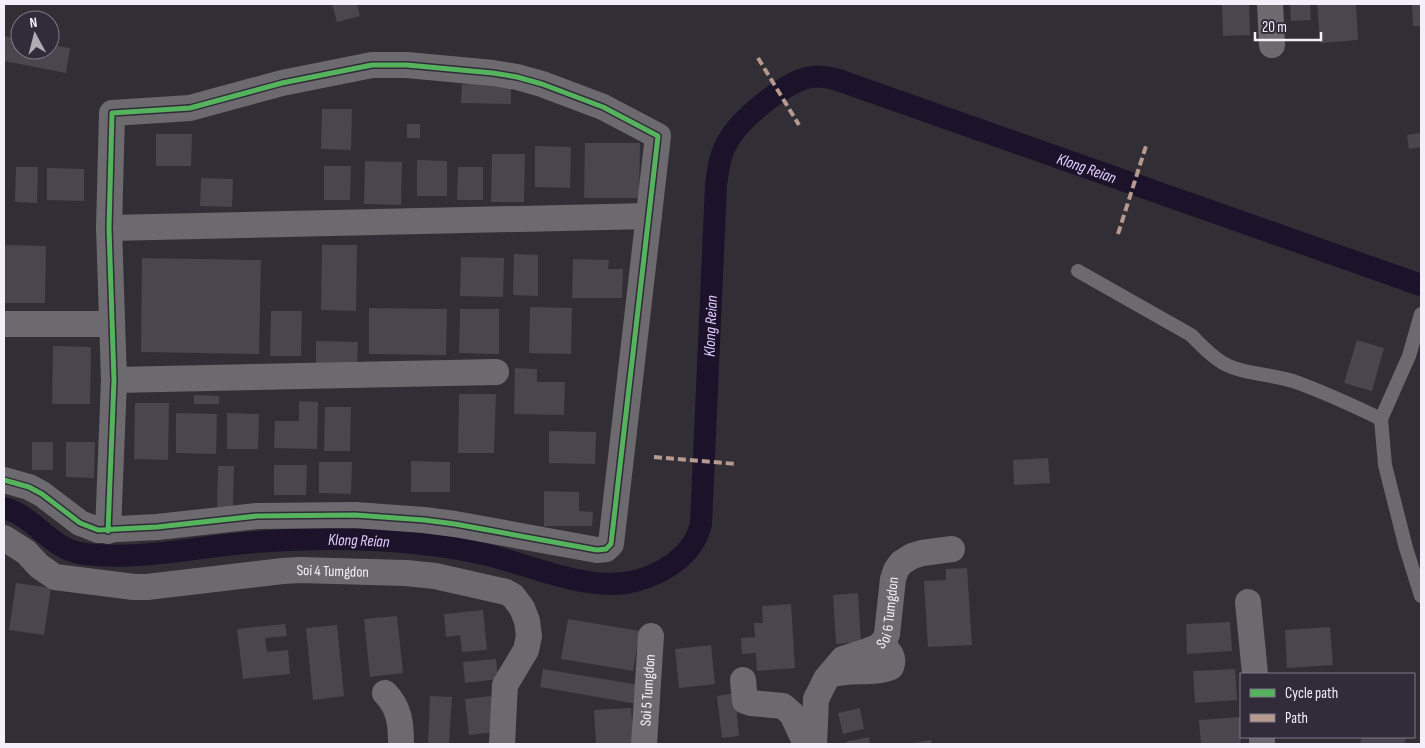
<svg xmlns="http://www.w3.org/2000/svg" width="1425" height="748" viewBox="0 0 1425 748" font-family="'Sofia Sans Condensed',sans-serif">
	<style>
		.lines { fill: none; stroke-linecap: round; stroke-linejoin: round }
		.canal { stroke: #1c122a; stroke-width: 22 }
		.building { fill: #49464d }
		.service { stroke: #6c6a6f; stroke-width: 14 }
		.minor { stroke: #6c6a6f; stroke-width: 26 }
		.quiet { stroke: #b69a8f; stroke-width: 4; stroke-dasharray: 8 4; stroke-linecap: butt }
		.cycleway-casing { stroke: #312b3a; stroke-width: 8 }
		.cycleway { stroke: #56b35d; stroke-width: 5 }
		.labels { text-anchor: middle; stroke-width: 4; stroke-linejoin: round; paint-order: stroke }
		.street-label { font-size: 15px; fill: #f3f0fa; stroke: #312b3a }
		.water-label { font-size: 16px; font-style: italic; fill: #e0cffe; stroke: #312b3a }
	</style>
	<rect width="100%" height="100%" fill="#322e36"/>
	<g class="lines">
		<path class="canal" id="s1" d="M4 508C35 516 50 550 85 554 135 560 186 549 235 544 317 536 404 537 484 554 527 564 581 589 625 583 657 578 693 558 701 524L716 185C718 170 720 154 728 141 740 119 787 80 812 77 821 75 830 78 838 80L1421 285"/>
	</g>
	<g class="building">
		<path d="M332 4H357L360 16 337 22Z"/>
		<path d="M1222 4H1249L1250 35 1223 36Z"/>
		<path d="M1290 4H1310L1311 20 1291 21Z"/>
		<path d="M1317 4H1356L1358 40 1320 43Z"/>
		<path d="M1412 4H1421V26H1413Z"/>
		<path d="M4 36 20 39V50H50V45L70 48 66 73 4 61Z"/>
		<path d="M462 84H511V104L461 103Z"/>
		<path d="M322 109H352L351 150 321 149Z"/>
		<rect x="407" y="124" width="13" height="14"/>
		<path d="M1421 133V147L1409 149 1407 135Z"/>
		<path d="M156 134H192L191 166H156Z"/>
		<path d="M585 143H640L639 198H584Z"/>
		<path d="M535 146 571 147 570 188 535 187Z"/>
		<path d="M492 154H525L524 202H491Z"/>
		<path d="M417 160 447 161V196H417Z"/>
		<path d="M365 161 402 162 401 205 364 204Z"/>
		<path d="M324 166H351L350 200H324Z"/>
		<path d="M16 167H38L37 203 15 202Z"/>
		<path d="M458 167H483V200H457Z"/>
		<path d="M47 168 84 169V201L47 200Z"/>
		<path d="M201 178 233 179 232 207 200 206Z"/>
		<path d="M4 245 46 246 45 303H4Z"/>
		<path d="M322 245H357L356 311 321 310Z"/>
		<path d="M514 254 538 255V296L513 295Z"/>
		<path d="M461 257 504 258 503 297 460 296Z"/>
		<path d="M142 258 261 260 259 354 141 352Z"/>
		<path d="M573 259 609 260 608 269H623L622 298H572Z"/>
		<path d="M530 307 572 308 571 354 529 353Z"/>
		<path d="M369 308 447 309 446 355 369 354Z"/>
		<path d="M460 309H499V354L459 353Z"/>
		<path d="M271 311H302L301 356H270Z"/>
		<path d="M1357 340 1384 348 1372 391 1344 383Z"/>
		<path d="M316 341 358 342 357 366 316 365Z"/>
		<path d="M53 346 91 347 90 404H52Z"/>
		<path d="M515 368 537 369V382H565L564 415 514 414Z"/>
		<path d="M459 394H496L494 453H458Z"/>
		<path d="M194 395 219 396V404H194Z"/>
		<path d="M299 401 318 402 317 449 274 448 275 421H299Z"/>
		<path d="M135 403H169L168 460 134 459Z"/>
		<path d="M325 407H351L350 451H324Z"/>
		<path d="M176 413 217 414 216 454 176 453Z"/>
		<path d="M227 413 259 414 258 449H227Z"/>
		<path d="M549 431 596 432 595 464 549 463Z"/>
		<rect x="32" y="442" width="21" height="28"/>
		<path d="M66 442H95L94 478 66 477Z"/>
		<path d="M1048 458 1050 483 1014 485 1013 460Z"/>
		<path d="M411 461 450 462V492H411Z"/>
		<path d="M319 462H352L351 494 319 493Z"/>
		<path d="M274 465H307L306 495H274Z"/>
		<path d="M218 466H234L233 507H217Z"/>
		<path d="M544 491 579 492V511L593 512 592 526H544Z"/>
		<path d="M967 568 972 645 928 647 924 581 946 580V569Z"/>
		<path d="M16 583 51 588 44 635 9 630Z"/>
		<path d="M858 593 861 642 836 644 833 595Z"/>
		<path d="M791 604 795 668 757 671 756 653 742 654 741 638 755 637 754 623H763L762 606Z"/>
		<path d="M483 610 487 650 462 652 460 635 446 637 444 614Z"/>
		<path d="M397 616 403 673 370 677 364 619Z"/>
		<path d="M568 619 640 631 633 671 561 659Z"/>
		<path d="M1230 622 1232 651 1187 654 1186 624Z"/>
		<path d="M285 624 287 636 265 638 267 652 288 650 290 674 243 679 237 629Z"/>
		<path d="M337 625 344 696 313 700 306 628Z"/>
		<path d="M1330 627 1333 665 1287 668 1285 630Z"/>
		<path d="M711 645 715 684 679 688 675 649Z"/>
		<path d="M496 659 498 679 465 683 463 662Z"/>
		<path d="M543 669 640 685 637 704 540 687Z"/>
		<path d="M1235 669 1237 700 1195 703 1193 671Z"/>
		<path d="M735 693 739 736 722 738 717 696Z"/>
		<path d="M430 696 452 697 449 744H428Z"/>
		<path d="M491 696 495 732 469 735 465 699Z"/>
		<path d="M631 708 634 744H596L594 710Z"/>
		<path d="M860 708 864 729 843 734 838 713Z"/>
		<path d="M1240 717 1241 744H1201L1199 720Z"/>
		<path d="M869 737 870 744H846L845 742Z"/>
		<path d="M1362 737H1406L1404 744H1365L1360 743Z"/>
		<path d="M931 740 932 744H915L914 743Z"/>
	</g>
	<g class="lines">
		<g class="service">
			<path d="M1078 271 1191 335C1201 345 1211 356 1223 363 1242 374 1271 374 1293 381 1324 392 1352 405 1381 419L1385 465 1406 548 1421 596"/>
			<path d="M1381 419 1409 356 1421 314"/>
		</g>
		<g class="minor">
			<path d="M1270 4 1272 45"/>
			<path d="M109 228 649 216"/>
			<path d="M4 324H111"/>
			<path d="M114 380 496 372"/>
			<path d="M4 480 29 487 42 494 80 523 98 530 157 527 257 516 355 515 424 520 455 524 597 550 606 549 611 544 658 136 603 107 542 84 517 77 493 73 407 65H372L282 83 190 108 112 113 109 228 114 380 108 531"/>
			<path id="s2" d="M4 538 26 552 39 566 55 577 134 587H147L283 571 300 570 406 573 435 576 506 592 513 596 522 608 527 621 529 636 526 650 505 685 502 744"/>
			<path d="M1248 602 1255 674"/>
			<path d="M833 674C852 669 875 674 891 667 895 657 889 651 881 644"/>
			<path d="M743 680 745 701 751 703 783 706 792 714 806 744"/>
			<path d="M385 693C400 708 401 725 401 744"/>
			<path d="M1262 737V744"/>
			<path id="s3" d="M644 744 651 636"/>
			<path id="s4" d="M814 744 816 699 826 679 843 659 862 653 878 647 884 641 887 634 893 579 896 570 901 563 912 556 922 553 952 549"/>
		</g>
		<g class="quiet">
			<path d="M758 58 799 125"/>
			<path d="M1118 234 1146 146"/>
			<path d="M654 457 736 464"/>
		</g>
		<g class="cycleway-casing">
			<path id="cycleway" d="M4 480 29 487 42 494 80 523 98 530 157 527 257 516 355 515 424 520 455 524 597 550 606 549 611 544 658 136 603 107 542 84 517 77 493 73 407 65H372L282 83 190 108 112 113 109 228 114 380 108 531"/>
		</g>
		<use href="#cycleway" class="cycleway"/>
	</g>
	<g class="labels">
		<g class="street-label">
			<text dy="5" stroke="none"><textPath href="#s2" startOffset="344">Soi 4 Tumgdon</textPath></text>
			<text dy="5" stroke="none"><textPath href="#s4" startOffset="168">Soi 6 Tumgdon</textPath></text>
			<text dy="5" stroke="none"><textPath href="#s3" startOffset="54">Soi 5 Tumgdon</textPath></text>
		</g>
		<g class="water-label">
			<text dy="6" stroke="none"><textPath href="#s1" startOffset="1525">Klong Reian</textPath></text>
			<text dy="6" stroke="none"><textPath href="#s1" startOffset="940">Klong Reian</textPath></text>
			<text dy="6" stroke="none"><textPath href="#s1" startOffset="369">Klong Reian</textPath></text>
		</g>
	</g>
	<rect width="1425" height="748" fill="none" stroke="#f3f0fa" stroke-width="10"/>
	<rect x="1240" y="673" width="175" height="65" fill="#312b3a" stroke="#7f7a87"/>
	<rect x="1250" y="689" width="25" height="8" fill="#56b35d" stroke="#7f7a87"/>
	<text x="1285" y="698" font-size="15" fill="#f3f0fa">Cycle path</text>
	<rect x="1250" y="714" width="25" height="8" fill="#b69a8f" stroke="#7f7a87"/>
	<text x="1285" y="723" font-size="15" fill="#f3f0fa">Path</text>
	<g transform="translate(35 35) rotate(353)"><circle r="24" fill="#312b3a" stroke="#7f7a87"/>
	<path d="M0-4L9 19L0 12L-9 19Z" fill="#afacb5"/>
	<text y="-8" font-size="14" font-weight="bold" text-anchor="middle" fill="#f3f0fa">N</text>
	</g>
	<path d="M1255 32v8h66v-8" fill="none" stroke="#f3f0fa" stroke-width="2.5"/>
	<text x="1262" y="32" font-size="15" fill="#f3f0fa" stroke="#312b3a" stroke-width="4" paint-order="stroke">20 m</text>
</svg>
